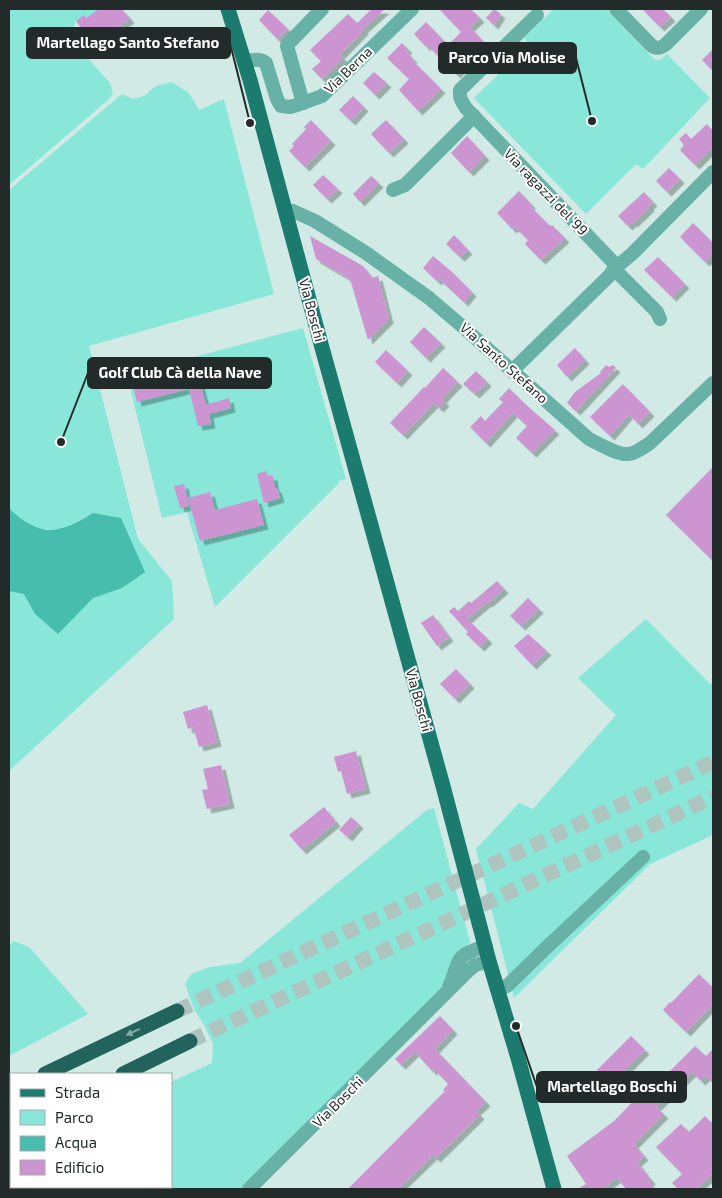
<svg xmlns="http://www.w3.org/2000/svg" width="722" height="1198" viewBox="0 0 722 1198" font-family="'Exo 2',sans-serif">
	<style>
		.green { fill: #88e7d8 }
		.water { fill: #46bdad }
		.building { fill: #cd94d2; filter: url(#shadow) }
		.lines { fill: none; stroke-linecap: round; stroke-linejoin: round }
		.highway-tunnel { stroke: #aec4bf; stroke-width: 15; stroke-dasharray: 15 8; stroke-linecap: butt }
		.minor { stroke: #68b1a6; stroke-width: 14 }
		.major { stroke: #1c7b6f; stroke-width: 15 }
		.highway { stroke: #22645b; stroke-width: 15 }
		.oneway { fill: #85aaa5 }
		.labels { text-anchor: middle; stroke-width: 4; stroke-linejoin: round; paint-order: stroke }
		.street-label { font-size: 14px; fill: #222b29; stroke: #fff }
		.leader { fill: none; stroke: #222b29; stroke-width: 2 }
		.callout-dot { fill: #222b29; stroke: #fff; stroke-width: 2 }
		.callout { fill: #222b29; stroke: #222b29; stroke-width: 2 }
		.callout-label { font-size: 15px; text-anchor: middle; font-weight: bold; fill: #fff }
	</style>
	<defs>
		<filter id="shadow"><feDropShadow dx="4.5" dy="4.5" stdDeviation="0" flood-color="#0004"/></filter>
	</defs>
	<rect width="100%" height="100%" fill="#d1eae5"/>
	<g class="green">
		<path d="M9 9H97L99 10 86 18 84 16 76 21 69 37 110 83 113 94 109 99 9 185Z"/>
		<path d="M554 9H606L654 59 656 60H660L667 54 710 98 643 169 636 164 586 214 474 98 498 75C494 67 499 64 505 58L508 62 527 42 524 38Z"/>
		<path d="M172 82 189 93 199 110 224 99 274 294 89 346 138 539 172 581 174 619 9 771V190L122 94 133 99 144 96 156 86Z"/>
		<path d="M303 328 346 479 338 481V484L215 607 187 512 162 518 127 375Z"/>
		<path d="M646 619 710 684 713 683V835L650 864 514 998 476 849 519 803 533 809 616 715 578 678Z"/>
		<path d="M434 808 470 942 453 959 441 989 242 1189H9V1159L11 1158V1187H171V1082L212 1063 213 1044 204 1025 193 1007 185 984 191 974 210 967 240 963 427 810Z"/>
		<path d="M14 941 29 947 88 1014 9 1056V945Z"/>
	</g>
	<path class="water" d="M9 508C17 517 33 528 46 530 60 532 81 521 93 513L121 518 145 572 122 588 93 598 58 634 35 614 24 594 9 591Z"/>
	<g class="building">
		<path d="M99 9H122L130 19 92 44 76 21 84 15 86 18Z"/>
		<path d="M372 9H385L363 29 364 30 340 55 343 58 322 79 312 69 321 61 310 50 348 14 357 23Z"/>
		<path d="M439 9H471L480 18 470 27 483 41 472 57 456 74 427 45 426 47 414 34 426 22 448 45 461 32Z"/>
		<path d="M494 9 501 14 494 25 486 18Z"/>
		<path d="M642 9H663L671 17 660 27Z"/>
		<path d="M268 10 288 29 277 39 259 20Z"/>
		<path d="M402 43 408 49 406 51 413 59 412 60 441 89 418 111 399 90 409 79 387 58Z"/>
		<path d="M713 49V71L702 60Z"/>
		<path d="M374 72 387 83 375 95 363 83Z"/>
		<path d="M353 96 364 107 351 121 339 110Z"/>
		<path d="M311 120 331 141 305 167 289 151 294 146 292 144 306 129 304 127Z"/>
		<path d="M386 120 404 139 389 153 371 134Z"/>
		<path d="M707 124 713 131V147L695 165 680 150 684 145 679 139 686 133 691 139Z"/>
		<path d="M467 136 485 156 469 172 451 153Z"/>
		<path d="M669 168 680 179 667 192 656 181Z"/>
		<path d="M323 175 338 189 327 199 313 185Z"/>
		<path d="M371 176 379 183 360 202 353 194Z"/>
		<path d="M519 191 531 204 530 206 550 226 552 225 565 238 541 260 525 244 528 240 515 227 512 229 497 213Z"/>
		<path d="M644 192 653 202 649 205 650 207 633 223 632 222 628 226 618 216Z"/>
		<path d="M693 223 713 243V254L705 262 680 237Z"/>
		<path d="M454 235 468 250 460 257 446 244Z"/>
		<path d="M310 236 363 266 372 278 378 276 389 319 368 340 350 279 316 259Z"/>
		<path d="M433 256 452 272 472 292 464 302 439 279 437 281 423 268Z"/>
		<path d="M658 257 685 284 672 297 644 270Z"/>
		<path d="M424 327 441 343 426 358 410 342Z"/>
		<path d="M575 348 585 360 567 377 557 365Z"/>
		<path d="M386 350 408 371 397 383 375 362Z"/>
		<path d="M193 358 206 405 229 398 231 408 209 414 211 424 198 426 189 389 137 402 131 378 142 375 143 377 183 366 182 361Z"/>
		<path d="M606 365 609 367 613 365 616 368 576 411 567 403 575 392 601 373 600 372Z"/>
		<path d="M443 368 458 382 442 399 445 402 439 408 434 403 403 435 390 423 424 387 425 388Z"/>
		<path d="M476 371 487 382 475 394 463 384Z"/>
		<path d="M623 384 650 412 638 424 629 414 610 436 590 417Z"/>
		<path d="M509 388 525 404 555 430 532 453 516 438 527 426 513 413 486 443 470 427 481 416 485 421 503 402 499 399Z"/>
		<path d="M713 467V561L666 515Z"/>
		<path d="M266 471 268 476H273L275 488H277L280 498 264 503 257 474Z"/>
		<path d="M184 484 189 506 180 508 174 486Z"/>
		<path d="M210 492 215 510 257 499 264 525 200 541 188 498Z"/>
		<path d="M497 581 504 589 488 603 487 602 467 619 488 639 480 647 466 634 468 632 449 611 454 607 458 611 469 601 471 603Z"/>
		<path d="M528 598 539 609 521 626 510 616Z"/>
		<path d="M433 615 449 637 437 646 421 623Z"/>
		<path d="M528 634 547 651 532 665 514 646Z"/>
		<path d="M456 669 470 684 455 699 440 684Z"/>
		<path d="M207 705 217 742 199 747 193 727 188 729 183 712Z"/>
		<path d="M356 751 366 789 347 794 341 771 338 772 334 757Z"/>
		<path d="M221 765 230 804 207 809 202 790 208 789 203 769Z"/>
		<path d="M324 807 336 822 302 850 289 835Z"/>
		<path d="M351 817 359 824 348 837 339 830Z"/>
		<path d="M699 974 713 988V1004L686 1032 663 1010 670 1002 671 1003Z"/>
		<path d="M440 1016 453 1030 435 1049 486 1102 476 1111 480 1115 436 1158 433 1155 398 1189H348L445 1091 443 1090 448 1084 434 1069 432 1071 415 1052 401 1065 395 1059Z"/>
		<path d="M631 1036 645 1050 612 1083H604L598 1077 597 1070Z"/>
		<path d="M695 1046 706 1056 713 1049V1083L706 1076 701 1081 692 1072 656 1107 664 1114 634 1144 644 1156 637 1162 651 1180 649 1182 655 1189H626L617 1178 602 1189H578L586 1184 567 1156 614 1121 651 1083 654 1087Z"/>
		<path d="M705 1116 713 1124V1174L696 1189H678L672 1183 682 1174 656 1147 681 1124 689 1132Z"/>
	</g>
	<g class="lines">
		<g class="highway-tunnel">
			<path d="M177 1011 713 762"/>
			<path d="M190 1041 713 797"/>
		</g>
		<g class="minor">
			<path d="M616 9 650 44C655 49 659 49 665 45L701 9"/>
			<path d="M537 15 460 90C459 98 462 102 466 108L612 261 614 264V269L657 312 660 319"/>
			<path d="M244 62C252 60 259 58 266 63L277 99 281 106 290 107 300 104 322 96 412 9"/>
			<path d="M303 103 287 46 289 43 322 9"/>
			<path d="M393 190 405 185 474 116"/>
			<path d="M286 211H293L315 221 366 253 429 298 463 327 589 439C599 444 618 455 628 454 635 454 644 447 650 443L713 383"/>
			<path d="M512 371 609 276 614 269 633 253 713 172"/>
			<path d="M449 987C461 959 453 956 486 946"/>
			<path d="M497 989 507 986 546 948 643 857"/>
			<path d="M249 1189 469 970 475 965 489 961"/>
		</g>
		<path class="major" d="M228 9 250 80 321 344 443 786 489 961 518 1058 554 1189"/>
		<g class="highway">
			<path d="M45 1074 177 1011"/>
			<path d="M123 1074 190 1041"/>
			<path d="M9 1093 11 1092"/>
			<path d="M9 1133 11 1131"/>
		</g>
	</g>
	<defs><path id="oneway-solid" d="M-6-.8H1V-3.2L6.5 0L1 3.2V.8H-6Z" transform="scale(1.25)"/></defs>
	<use class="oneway" href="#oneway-solid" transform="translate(133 1032) rotate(155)"/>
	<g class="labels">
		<g class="street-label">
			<text transform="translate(348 70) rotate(-44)" y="5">Via Berna</text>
			<text transform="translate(546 192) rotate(46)" y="5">Via ragazzi del '99</text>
			<text transform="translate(312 310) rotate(75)" y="5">Via Boschi</text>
			<text transform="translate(504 363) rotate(42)" y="5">Via Santo Stefano</text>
			<text transform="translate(419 700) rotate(75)" y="5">Via Boschi</text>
			<text transform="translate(338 1102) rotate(-45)" y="5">Via Boschi</text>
		</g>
	</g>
	<path class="leader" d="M250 123L230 43M592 121L576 58M61 442L88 373M516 1026L537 1087"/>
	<g class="callout-dot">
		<circle cx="250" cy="123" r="5"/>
		<circle cx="592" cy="121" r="5"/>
		<circle cx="61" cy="442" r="5"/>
		<circle cx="516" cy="1026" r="5"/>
	</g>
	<g class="callout">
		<rect x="27" y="28" width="203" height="30" rx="5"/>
		<rect x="439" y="43" width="137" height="30" rx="5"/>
		<rect x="88" y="358" width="183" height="30" rx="5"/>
		<rect x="537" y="1072" width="149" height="30" rx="5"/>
	</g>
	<g class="callout-label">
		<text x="128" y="48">Martellago Santo Stefano</text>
		<text x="507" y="63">Parco Via Molise</text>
		<text x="180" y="378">Golf Club Cà della Nave</text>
		<text x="612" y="1092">Martellago Boschi</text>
	</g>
	<rect width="722" height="1198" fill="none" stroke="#222b29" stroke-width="20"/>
	<rect x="10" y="1073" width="162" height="115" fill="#ffffff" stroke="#a7aaa9"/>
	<rect x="20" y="1089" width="25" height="8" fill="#1c7b6f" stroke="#a7aaa9"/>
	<text x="55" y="1098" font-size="15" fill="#222b29">Strada</text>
	<rect x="20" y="1110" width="25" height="15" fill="#88e7d8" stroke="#a7aaa9"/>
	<text x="55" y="1123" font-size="15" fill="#222b29">Parco</text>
	<rect x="20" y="1136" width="25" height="15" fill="#46bdad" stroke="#a7aaa9"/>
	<text x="55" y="1148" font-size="15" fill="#222b29">Acqua</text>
	<rect x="20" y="1160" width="25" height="15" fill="#cd94d2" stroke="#a7aaa9"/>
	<text x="55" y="1173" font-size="15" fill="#222b29">Edificio</text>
</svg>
